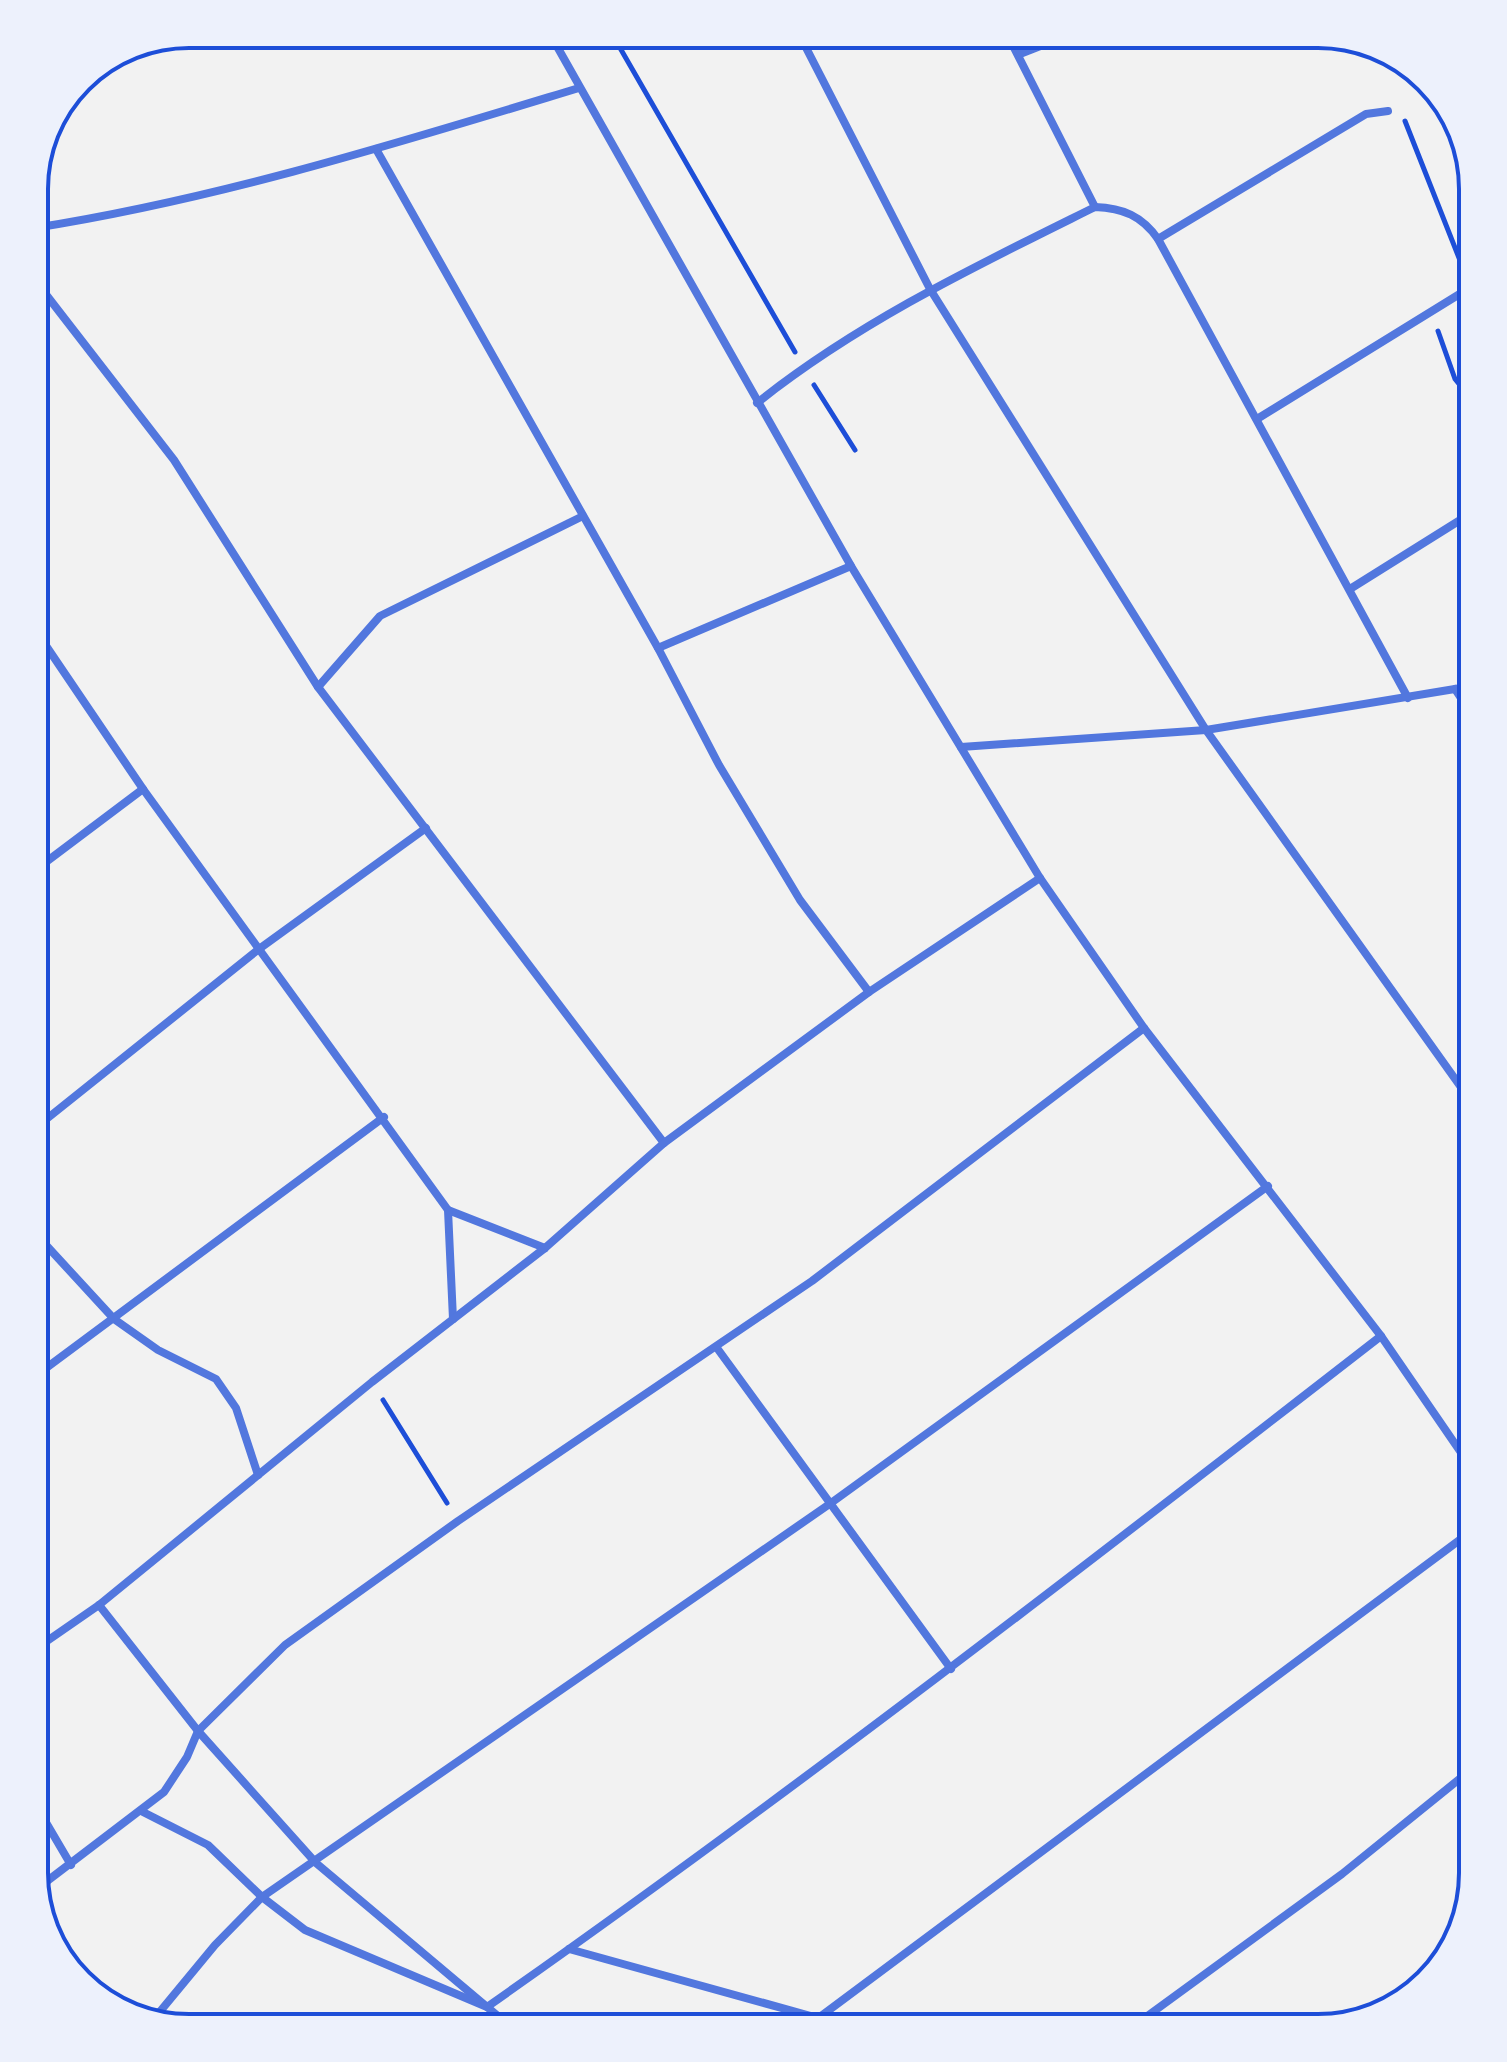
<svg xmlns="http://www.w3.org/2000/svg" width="1507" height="2062" viewBox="0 0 1507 2062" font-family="Commissioner,sans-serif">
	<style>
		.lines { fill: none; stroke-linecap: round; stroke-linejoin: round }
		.path { stroke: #1d4ed8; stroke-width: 5 }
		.minor { stroke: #5277de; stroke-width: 8 }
		.rim { fill: none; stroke: #1d4ed8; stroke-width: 4 }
	</style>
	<rect width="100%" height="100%" fill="#f2f2f2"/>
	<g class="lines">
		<g class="path">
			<path d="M612 34 795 352"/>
			<path d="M1405 121 1463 268"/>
			<path d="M1438 331 1455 379 1473 401"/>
			<path d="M814 385 855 450"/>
			<path d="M383 1400 447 1503"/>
		</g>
		<g class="minor">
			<path d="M550 34 851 566 1040 878 1144 1028 1381 1336 1473 1470"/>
			<path d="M799 34 930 289 1206 730 1473 1104"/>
			<path d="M1007 34 1095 207"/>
			<path d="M1020 54 1071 34"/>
			<path d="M376 149 658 648 719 765 800 900 869 992"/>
			<path d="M34 228C219 199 401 142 579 88"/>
			<path d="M1158 239 1366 114 1388 111"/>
			<path d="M34 279 174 460 318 687 664 1143"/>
			<path d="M757 403C860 321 978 265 1095 207 1123 208 1142 216 1158 239L1408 698"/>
			<path d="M1257 419 1471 287"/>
			<path d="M1350 589 1473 512"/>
			<path d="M34 628 143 789 448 1210 545 1248"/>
			<path d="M658 648 851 566"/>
			<path d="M318 687 380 616 583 516"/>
			<path d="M1455 689 1473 716"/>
			<path d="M961 747 1206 730 1473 686"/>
			<path d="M34 871 143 789"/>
			<path d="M34 1129 259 949 426 828"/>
			<path d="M448 1210 453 1319"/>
			<path d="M34 1232 114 1319 158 1350 216 1379 236 1408 258 1475"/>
			<path d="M717 1348 951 1669"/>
			<path d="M34 1377 384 1117"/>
			<path d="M99 1605 198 1731 316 1863 512 2028"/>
			<path d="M34 1650 99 1605 372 1382 545 1248 664 1143 869 992 1040 878"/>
			<path d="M34 1802 71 1865"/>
			<path d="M143 1812 208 1845 262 1897 305 1930 487 2007C792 1793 1086 1565 1381 1336"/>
			<path d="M38 1888 164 1792 187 1757 198 1731 285 1645 458 1521 812 1281 1144 1028"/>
			<path d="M569 1949 818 2018"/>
			<path d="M153 2020 215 1945 262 1897 831 1503 1268 1186"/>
			<path d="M805 2028 1473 1530"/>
			<path d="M1131 2028 1342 1874 1473 1768"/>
		</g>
	</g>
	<path d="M0 0H1507V2062H0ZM189 48H1318A141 141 0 0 1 1459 189V1873A141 141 0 0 1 1318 2014H189A141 141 0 0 1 48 1873V189A141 141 0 0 1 189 48Z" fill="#edf1fc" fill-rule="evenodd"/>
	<path class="rim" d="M189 48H1318A141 141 0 0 1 1459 189V1873A141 141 0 0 1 1318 2014H189A141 141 0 0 1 48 1873V189A141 141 0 0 1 189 48Z"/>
</svg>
